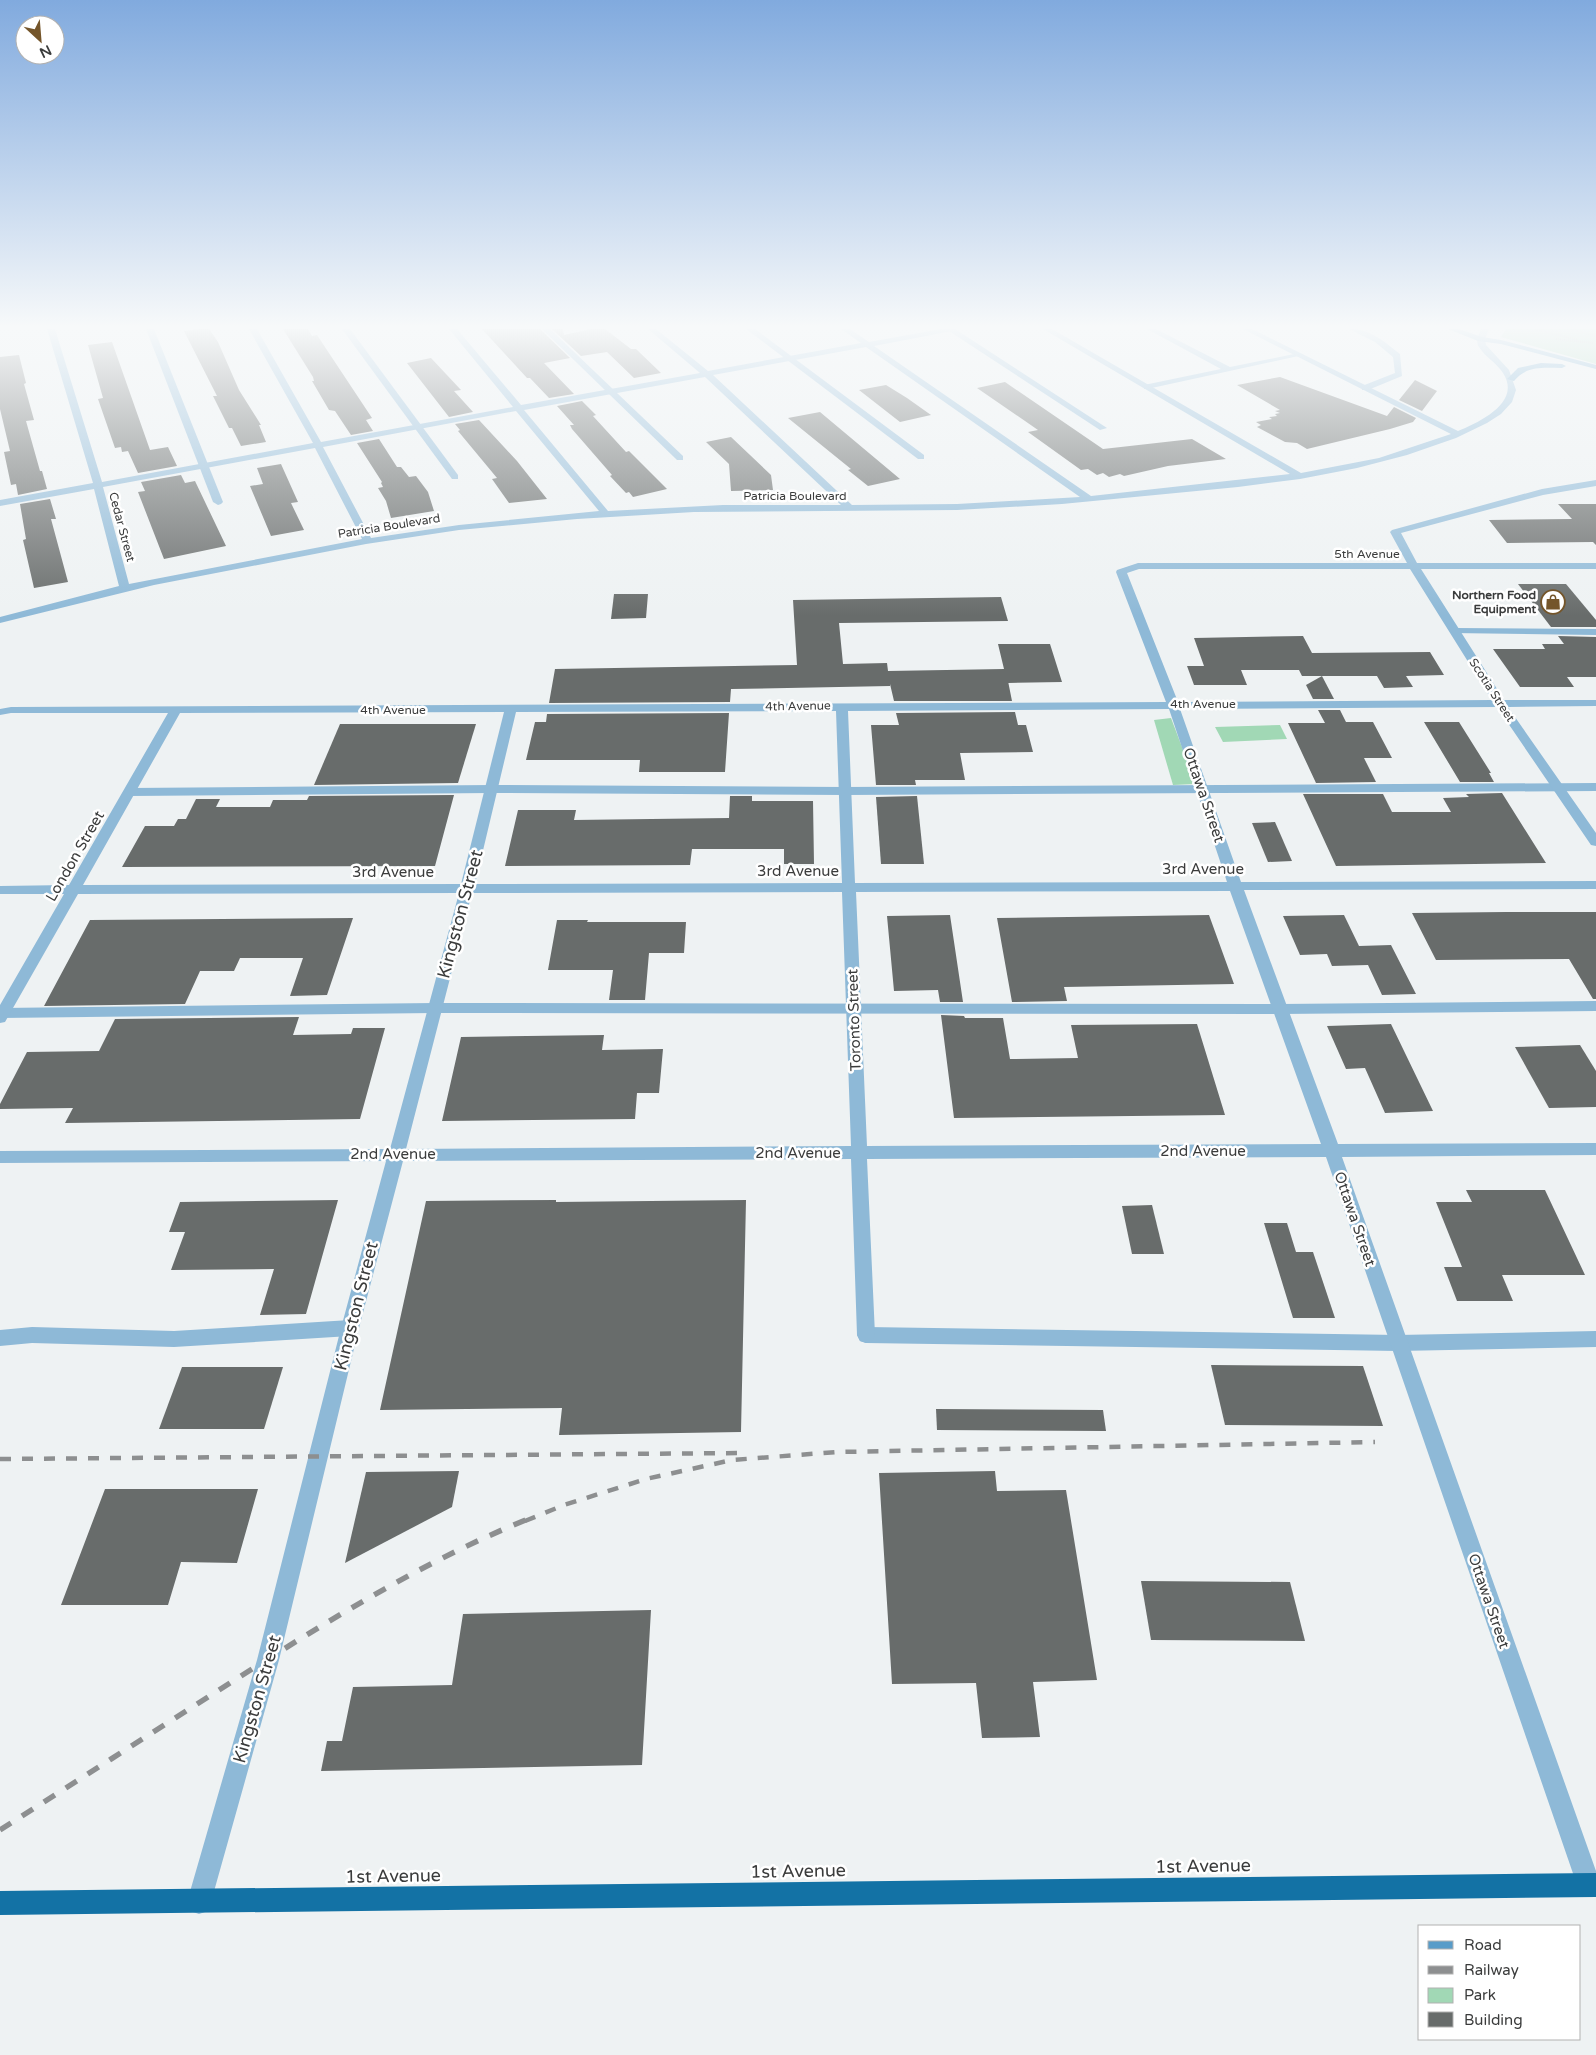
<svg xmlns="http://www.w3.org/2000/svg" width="1596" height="2055" viewBox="0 0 1596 2055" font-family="'Varela Round',sans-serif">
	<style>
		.green { fill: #a1d8b5 }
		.building { fill: #686c6b }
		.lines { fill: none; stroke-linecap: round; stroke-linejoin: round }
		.path { stroke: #a5a8a8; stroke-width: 2; stroke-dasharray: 1 1; stroke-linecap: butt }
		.lane { fill: #8eb9d7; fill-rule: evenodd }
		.street { fill: #8eb9d7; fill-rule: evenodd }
		.secondary { fill: #589cc9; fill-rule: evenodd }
		.highway { fill: #1372a5; fill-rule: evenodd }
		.rail-far1 { stroke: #8d8f90; stroke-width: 4.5; stroke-dasharray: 11 11; stroke-linecap: butt }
		.rail { stroke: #8d8f90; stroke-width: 5.5; stroke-dasharray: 13 13; stroke-linecap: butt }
		.labels { text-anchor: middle; stroke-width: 5; stroke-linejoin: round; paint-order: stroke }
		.far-street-label { font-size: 12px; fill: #3b3c3c; stroke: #fff }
		.far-poi-label { font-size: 12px; font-weight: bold; fill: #3b3c3c; stroke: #fff; text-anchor: end }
		.street-label { font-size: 15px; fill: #3b3c3c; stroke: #fff }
		.near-street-label { font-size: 18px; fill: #3b3c3c; stroke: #fff }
	</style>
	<rect width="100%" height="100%" fill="#eef2f3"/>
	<g class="green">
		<path d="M1506 329H1596V364L1501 337Z"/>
		<path d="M1171 718 1196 784 1173 785 1154 720Z"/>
		<path d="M1280 725 1287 739 1223 742 1215 727Z"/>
	</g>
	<g class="building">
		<path d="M199 329H209L218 342 239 390 261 425H259L266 442 241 446 232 428H229L213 396H217L184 331Z"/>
		<path d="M283 329H308L312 336 317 335 372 418 366 420 373 431 351 435 335 411 329 410 312 381H314L313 377Z"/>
		<path d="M482 329H540L570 358 544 363 574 394 549 398 530 378H527Z"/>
		<path d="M552 329H563L564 335 591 329H605L631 349H636L661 373 634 378 607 352 581 356Z"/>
		<path d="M112 342 150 450 168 447 177 466 138 473 128 451 122 452 121 447 115 448 98 399 103 398 88 345Z"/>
		<path d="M19 355 26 383 24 384 34 420 26 421 40 471H42L47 489 18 495 16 484 11 485 4 452 10 451 0 409V357Z"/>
		<path d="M431 358 461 390 454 391 473 412 449 417 407 363Z"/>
		<path d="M1280 377 1387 416 1394 407 1416 418 1413 422 1390 429 1307 449 1297 443 1285 442 1257 427 1261 425 1256 422 1272 419 1269 417 1277 416 1275 414 1280 413 1275 411 1280 410 1237 385Z"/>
		<path d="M1415 380 1437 391 1422 411 1399 400Z"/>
		<path d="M1005 382 1103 449 1192 439 1226 459 1168 466 1124 476 1120 474 1109 477 1103 473 1097 475 1088 469 1081 470 1028 432 1038 430 977 388Z"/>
		<path d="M886 385 907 398 931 415 900 422 859 390Z"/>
		<path d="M582 401 596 415 593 416 626 452 629 451 667 489 633 497 629 492 626 493 610 476 612 475 572 429 570 425H574L557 406Z"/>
		<path d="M820 412 900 479 868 486 848 470 851 469 788 418Z"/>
		<path d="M479 420 517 461 547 499 509 503 492 479 497 478 458 431 460 430 455 424Z"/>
		<path d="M731 437 771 475 773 490 731 491 729 464 706 442Z"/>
		<path d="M379 439 397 467H401L409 477 416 476 428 492 434 511 391 518 386 501 378 488 383 487 381 483 382 482 357 443Z"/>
		<path d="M281 464 298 502 291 503 304 530 271 536 250 486 263 484 257 468Z"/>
		<path d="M181 475 185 483 195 481 226 546 164 559 138 492 145 491 141 482Z"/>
		<path d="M50 499 56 519H51L68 582 34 588 23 540 26 539 20 504Z"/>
		<path d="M1558 504H1596V545L1593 542 1507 543 1489 520 1572 519Z"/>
		<path d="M1518 584H1566L1596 620V627H1551Z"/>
		<path d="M614 594H648L646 618 611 619Z"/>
		<path d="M1001 597 1008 621 839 623 843 664 887 663 888 671 1004 669 998 644H1050L1062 682 1008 683V681L1012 701H894L890 684V686L731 689 730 702 549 703 555 669 797 665 793 600Z"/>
		<path d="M1303 636 1312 653 1430 652 1444 675 1406 676 1413 687 1384 688 1377 676H1302L1299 670H1241L1247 685H1194L1187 666H1204L1194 638Z"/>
		<path d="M1558 636 1596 637V677H1567L1574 687H1520L1493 649H1545L1542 644H1564Z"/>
		<path d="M1322 676 1334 699H1313L1306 685Z"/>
		<path d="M1318 710H1340L1346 722H1373L1392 758H1364L1376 782 1316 783 1288 723H1325Z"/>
		<path d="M1015 712 1018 725H1026L1033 752 960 753 965 780H915L916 785H876L871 725H899L896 713Z"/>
		<path d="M729 713 725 772H639L640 760H526L535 722H546L547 714Z"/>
		<path d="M1424 722H1459L1491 773H1489L1494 782H1460Z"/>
		<path d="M340 724H476L458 783 314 785Z"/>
		<path d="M1502 793 1546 863 1336 866 1303 794H1383L1392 812H1451L1443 798 1469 797 1466 794Z"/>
		<path d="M454 795 435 866 122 867 145 826H174L178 819H186L196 799H220L216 807H270L273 800H307L309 796Z"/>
		<path d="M730 796H752V801H813L814 864H784V849H692L690 865 505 866 518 810H576L574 820 729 818Z"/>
		<path d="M917 796 924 864H881L876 797Z"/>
		<path d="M1275 822 1292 861 1268 862 1252 823Z"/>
		<path d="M1506 912H1596V999H1593L1569 959 1436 960 1412 913Z"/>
		<path d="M950 915 963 1002H940L938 990 894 991 887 916Z"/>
		<path d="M1209 915 1234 984 1064 987 1067 1001 1012 1002 997 918Z"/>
		<path d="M1344 915 1359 946 1391 945 1416 994 1382 995 1368 965 1332 966 1327 954 1300 955 1283 916Z"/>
		<path d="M353 918 327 995 290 996 303 958H240L234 971H200L185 1004 44 1006 90 920Z"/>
		<path d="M557 920H588L587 922H686L684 953H649L645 1000H609L613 970H548Z"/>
		<path d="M941 1015 964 1016 965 1018H1003L1010 1059 1078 1058 1071 1025 1197 1024 1225 1115 954 1118Z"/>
		<path d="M299 1017 293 1035 351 1034 353 1028H385L360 1119 65 1123 73 1108 0 1109V1104L27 1052 99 1051 115 1019Z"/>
		<path d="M1391 1024 1433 1111 1385 1113 1365 1068 1346 1069 1327 1026Z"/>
		<path d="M604 1035 602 1050 663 1049 659 1093H637L635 1119 442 1121 461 1037Z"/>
		<path d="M1580 1045 1596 1071V1107L1549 1108 1515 1047Z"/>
		<path d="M1466 1190H1545L1585 1275H1502L1513 1301H1457L1444 1267H1462L1436 1202H1472Z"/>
		<path d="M338 1200 306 1314 260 1315 274 1269 171 1270 185 1232H169L180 1202Z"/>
		<path d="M556 1200V1202L746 1200 741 1432 559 1435 562 1408 380 1410 426 1201Z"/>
		<path d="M1152 1205 1164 1254H1132L1122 1206Z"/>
		<path d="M1264 1223H1287L1296 1252H1313L1335 1318H1293Z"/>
		<path d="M1211 1365 1363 1366 1383 1426 1225 1425Z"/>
		<path d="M182 1367H283L264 1429H159Z"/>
		<path d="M936 1409 1103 1410 1106 1431 937 1430Z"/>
		<path d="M459 1471 452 1507 345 1563 366 1472Z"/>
		<path d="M995 1471 997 1491 1066 1490 1097 1680 1033 1682 1040 1737 982 1738 976 1683 892 1684 879 1473Z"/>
		<path d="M105 1489H258L237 1563 181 1562 168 1605H61Z"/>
		<path d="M1141 1581 1290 1582 1305 1641 1151 1640Z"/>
		<path d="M651 1610 642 1765 321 1771 327 1741H342L353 1687 452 1685 463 1614Z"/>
	</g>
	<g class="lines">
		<g class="path">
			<path d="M1535 329 1578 340"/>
			<path d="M1571 329 1596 336"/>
			<path d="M1556 339 1593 343"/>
		</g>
		<g class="lane">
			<path d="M146 329H154L223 502 221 504 218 505 213 502Z"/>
			<path d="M342 329H350L458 475V479H452Z"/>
			<path d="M542 329H550L683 456V460H677Z"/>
			<path d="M746 329H755L924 455V459H918Z"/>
			<path d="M946 329H955L1107 428 1100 430Z"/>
			<path d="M1147 329H1156L1230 367 1299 353 1303 355 1147 389H1144V385L1221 369Z"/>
			<path d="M1349 329C1369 328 1385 342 1400 354L1402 376 1368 390H1362V386L1395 373 1393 357 1375 342Z"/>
			<path d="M1455 628 1596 629V635L1451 633 1450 631 1451 629Z"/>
			<path d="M1596 783V791L845 795 492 793 130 796 124 792 130 788 492 785 845 787Z"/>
			<path d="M1596 1001V1011L1280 1014 435 1013 0 1018V1008L435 1003 1280 1004Z"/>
			<path d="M350 1320 356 1322 359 1328 356 1334 350 1336 174 1347 32 1343 0 1346V1330L32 1327 174 1331Z"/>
			<path d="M866 1327 1398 1335 1596 1331V1347L1398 1351 866 1343 860 1341 857 1335 860 1329Z"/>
		</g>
		<g class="street">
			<path d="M47 329H55L102 482 313 443 249 329H257L321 442 513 407 449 329H457L521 405 700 373 648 329H656L708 371 861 343 841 329H850L869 342 941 329H956L952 331 874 346 1091 496 1290 474 1043 329H1052L1301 473 1379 458 1451 434 1243 329H1252L1458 431C1480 422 1522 402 1503 373 1497 363 1485 357 1479 347 1475 341 1479 335 1481 329H1489L1485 339 1486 345 1509 370 1516 390 1512 402 1501 414 1487 423 1456 438 1407 455 1357 468 1300 479 1238 487 1062 504 957 510 694 512 577 519 459 530 366 544 154 585 0 623V617L119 586 94 489 0 506V500L93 483ZM866 347 1080 497 957 504 852 505 713 375ZM705 377 841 505H723L608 511 524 410ZM516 411 599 511 459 525 371 538 323 447ZM315 448 362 539 129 584 103 487Z"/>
			<path d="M1596 480V486L1543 495 1401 533 1417 563H1596V569H1421L1504 700H1596V706L1508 707 1596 833V846L1591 845 1497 707 1180 709 1241 882 1596 881V889L1244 890 1338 1144 1596 1143V1155L1342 1157 1596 1871V1894L1589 1897 1580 1894 1577 1885 1326 1157 867 1159 875 1335 872 1341 866 1343 860 1341 857 1335 851 1159 403 1161 359 1328 279 1660 211 1902 208 1911 199 1914 190 1911 187 1902 257 1660 341 1328 386 1161 0 1163V1151L390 1149 459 893 78 894 5 1022 0 1023V1005L64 894H0V886L69 885 168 713H11L0 715V709L11 707 1166 702 1116 572 1117 570 1138 563H1407L1390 532 1392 530 1542 489ZM1139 569H1410L1492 700 1178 702 1127 573ZM1169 709 1227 882 855 883 848 711ZM836 711 842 883 475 884 516 712ZM504 712 461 884 83 885 180 713ZM1230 891 1321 1144 867 1146 856 892ZM842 892 851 1146 406 1149 472 893Z"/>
		</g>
		<g class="secondary">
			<path d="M1448 329H1459L1482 337 1501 340 1596 365V369L1501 344 1478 341Z"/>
			<path d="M1541 363 1562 364 1566 366 1562 368C1544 368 1527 365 1514 381L1507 379 1518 368Z"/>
		</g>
		<path class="highway" d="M1596 1873V1897L0 1915V1891Z"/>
		<g class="rail-far1">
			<path d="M0 1459 742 1453"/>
			<path d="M525 1521 564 1505 646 1479 732 1460 837 1452 1375 1442"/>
		</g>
		<path class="rail" d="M0 1830C77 1781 153 1732 230 1683 326 1622 422 1562 528 1519"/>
	</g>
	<linearGradient id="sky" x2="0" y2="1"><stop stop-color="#81aade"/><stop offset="0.53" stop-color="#f7f9fa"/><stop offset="1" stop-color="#f7f9fa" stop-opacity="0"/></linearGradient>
	<rect width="1596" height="616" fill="url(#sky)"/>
	<defs>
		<g id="shop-ring" transform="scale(1.25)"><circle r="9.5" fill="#fff" stroke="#74552a" stroke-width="1.5"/><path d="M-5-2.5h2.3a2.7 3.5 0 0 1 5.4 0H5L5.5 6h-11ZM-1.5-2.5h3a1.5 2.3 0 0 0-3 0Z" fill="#74552a"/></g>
	</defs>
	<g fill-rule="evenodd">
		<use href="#shop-ring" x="1553" y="602"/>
	</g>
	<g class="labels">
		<g class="far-street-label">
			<text x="795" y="500">Patricia Boulevard</text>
			<text transform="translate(389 526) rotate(-9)" y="4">Patricia Boulevard</text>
			<text transform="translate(122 527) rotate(75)" y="4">Cedar Street</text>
			<text x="1367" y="558">5th Avenue</text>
			<text transform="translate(1492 690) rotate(57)" y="4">Scotia Street</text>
			<text x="1203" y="708">4th Avenue</text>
			<text transform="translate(798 706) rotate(-1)" y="4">4th Avenue</text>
			<text x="393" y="714">4th Avenue</text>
		</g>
		<g class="far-poi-label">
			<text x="1536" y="599">Northern Food<tspan x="1536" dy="14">Equipment</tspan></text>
		</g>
		<g class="street-label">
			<text transform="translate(1204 795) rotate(71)" y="5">Ottawa Street</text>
			<text transform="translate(75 856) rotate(-60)" y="5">London Street</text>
			<text x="1203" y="874">3rd Avenue</text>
			<text x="798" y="876">3rd Avenue</text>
			<text x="393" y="877">3rd Avenue</text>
			<text transform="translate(854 1020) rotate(-92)" y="5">Toronto Street</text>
			<text x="1203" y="1156">2nd Avenue</text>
			<text x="798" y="1158">2nd Avenue</text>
			<text x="393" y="1159">2nd Avenue</text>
			<text transform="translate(1355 1219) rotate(71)" y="5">Ottawa Street</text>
			<text transform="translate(1489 1601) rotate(71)" y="5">Ottawa Street</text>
		</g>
		<g class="near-street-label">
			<text transform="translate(460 914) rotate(-75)" y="6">Kingston Street</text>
			<text transform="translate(356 1306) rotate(-76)" y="6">Kingston Street</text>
			<text transform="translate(257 1699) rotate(-74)" y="6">Kingston Street</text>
			<text transform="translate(1203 1866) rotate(-1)" y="6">1st Avenue</text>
			<text transform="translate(798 1871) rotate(-1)" y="6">1st Avenue</text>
			<text transform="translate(393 1876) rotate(-1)" y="6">1st Avenue</text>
		</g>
	</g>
	<rect x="1418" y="1925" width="162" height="115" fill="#ffffff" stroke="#b1b1b1"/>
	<rect x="1428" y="1941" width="25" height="8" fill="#589cc9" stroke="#b1b1b1"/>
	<text x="1464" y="1950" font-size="15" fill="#3b3c3c">Road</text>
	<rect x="1428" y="1966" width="25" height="8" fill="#8d8f90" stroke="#b1b1b1"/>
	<text x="1464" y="1975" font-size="15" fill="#3b3c3c">Railway</text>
	<rect x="1428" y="1988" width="25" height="15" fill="#a1d8b5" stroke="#b1b1b1"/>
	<text x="1464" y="2000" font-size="15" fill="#3b3c3c">Park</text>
	<rect x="1428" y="2012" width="25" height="15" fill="#686c6b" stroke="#b1b1b1"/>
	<text x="1464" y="2025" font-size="15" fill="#3b3c3c">Building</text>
	<g transform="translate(40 40) rotate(154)"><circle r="24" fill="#ffffff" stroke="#b1b1b1"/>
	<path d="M0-4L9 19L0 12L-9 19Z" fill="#74552a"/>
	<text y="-8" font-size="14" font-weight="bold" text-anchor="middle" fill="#3b3c3c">N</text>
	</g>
</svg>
